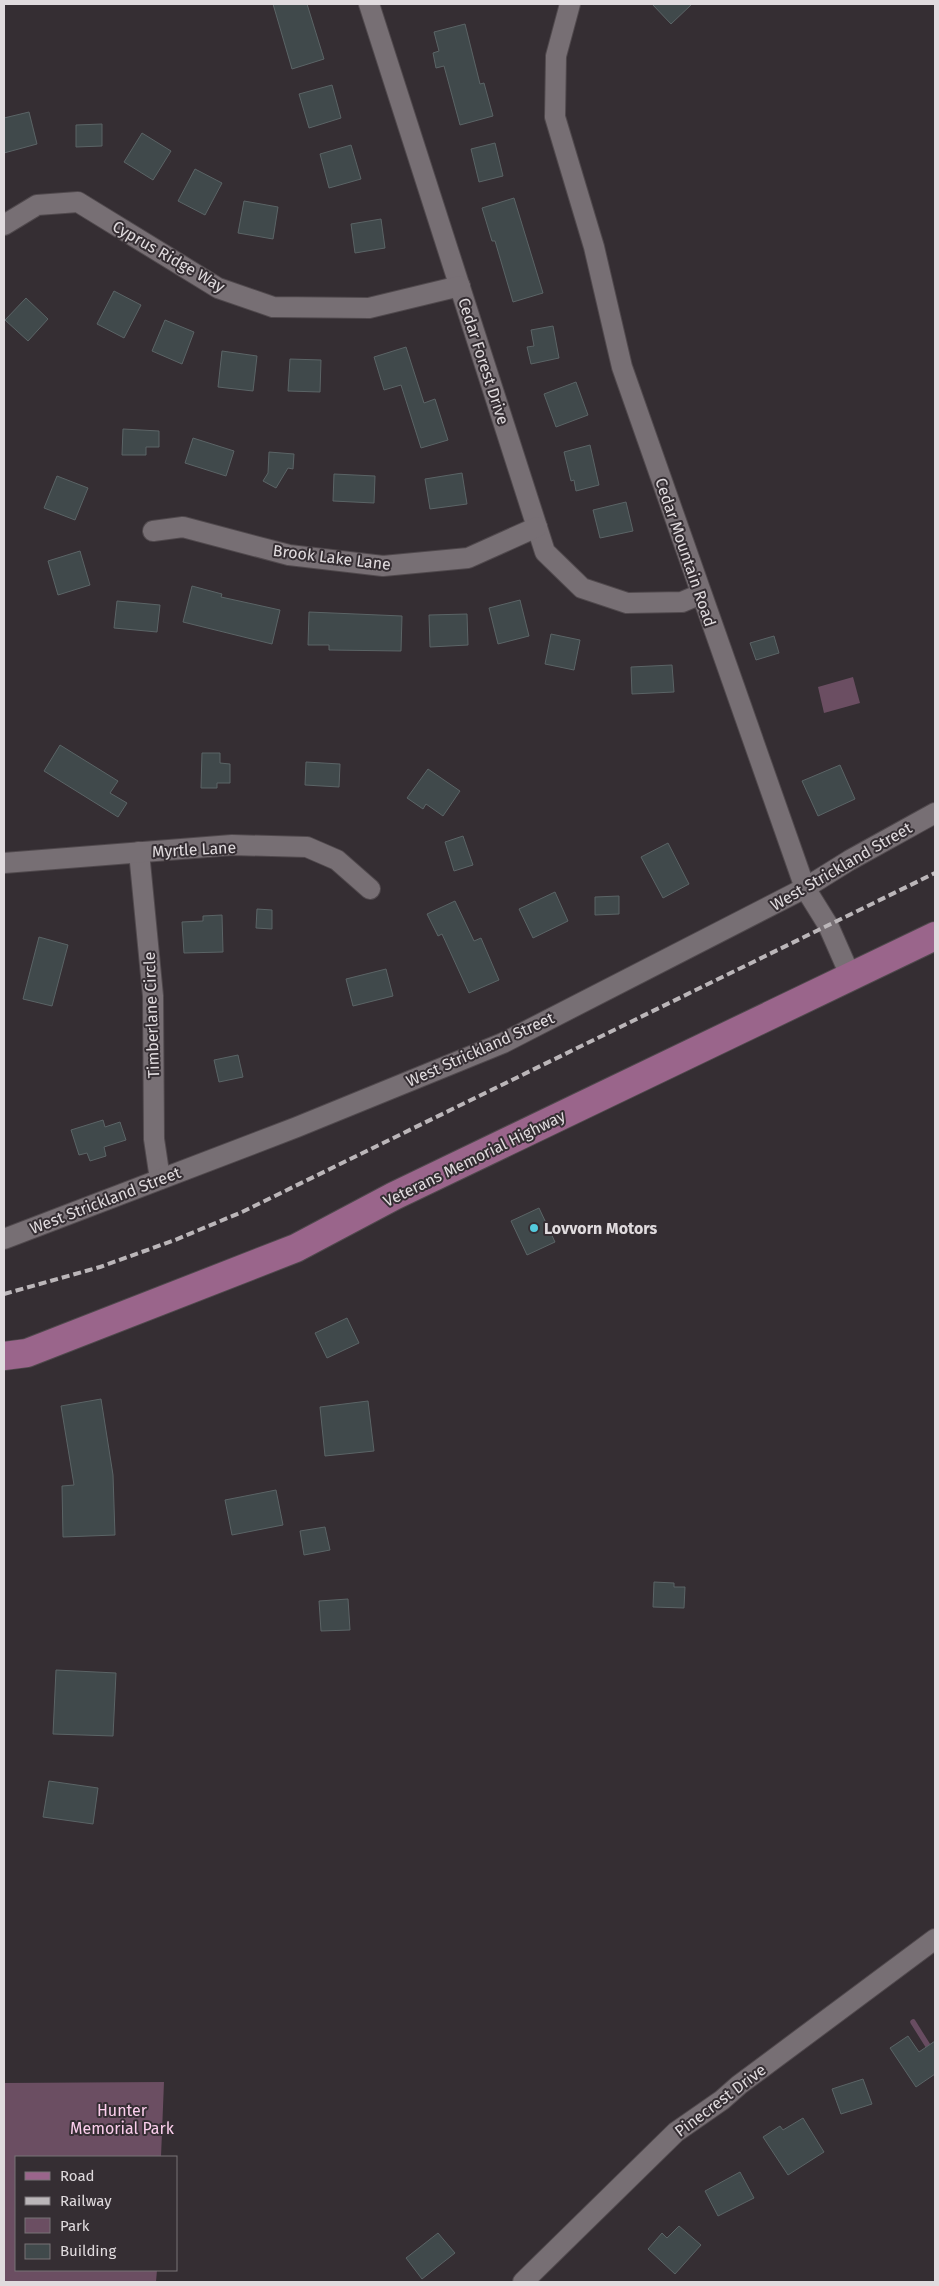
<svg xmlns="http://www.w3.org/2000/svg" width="939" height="2286" viewBox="0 0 939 2286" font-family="'Fira Sans',sans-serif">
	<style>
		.green { fill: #6b4e62 }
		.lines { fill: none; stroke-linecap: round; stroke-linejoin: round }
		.stream { stroke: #684c61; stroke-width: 5.5 }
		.building { fill: #40494b; stroke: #5b6466 }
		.minor-casing { stroke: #50494d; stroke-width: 22 }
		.primary-casing { stroke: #50494d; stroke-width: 30 }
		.minor { stroke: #776f74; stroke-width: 20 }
		.primary { stroke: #9a658b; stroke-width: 28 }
		.rail { stroke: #bbb6b9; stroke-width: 4; stroke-dasharray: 8 4; stroke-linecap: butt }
		.poi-dot { fill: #54cadd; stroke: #352e33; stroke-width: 2 }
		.labels { text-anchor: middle; stroke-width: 4; stroke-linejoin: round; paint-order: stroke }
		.street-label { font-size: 16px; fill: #e0dbde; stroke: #352e33 }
		.poi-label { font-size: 16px; font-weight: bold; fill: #e0dbde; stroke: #352e33; text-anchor: start }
		.park-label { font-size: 16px; fill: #fccfed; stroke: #352e33 }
	</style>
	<rect width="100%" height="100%" fill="#352e33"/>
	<g class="green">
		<path d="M853 677 860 703 824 713 818 687Z"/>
		<path d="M164 2082 161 2157H16V2270H157L156 2282H4V2083Z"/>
	</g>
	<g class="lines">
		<path class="stream" d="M913 2022 935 2057"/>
	</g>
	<g class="building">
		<path d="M273 4H307L324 59 292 69Z"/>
		<path d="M652 4H692L671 24Z"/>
		<path d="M465 24 480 84 484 83 493 116 460 125 444 66 436 68 433 53 439 51 434 32Z"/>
		<path d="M332 85 341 118 309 128 299 94Z"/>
		<path d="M29 112 37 144 4 153V118Z"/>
		<path d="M102 124V146L76 147V125Z"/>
		<path d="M142 133 171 151 153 180 124 162Z"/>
		<path d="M495 143 503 176 479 182 471 149Z"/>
		<path d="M351 145 361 179 329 188 320 154Z"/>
		<path d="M195 169 222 183 205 215 178 201Z"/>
		<path d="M514 198 543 293 513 302 495 241H492L482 208Z"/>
		<path d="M244 201 278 207 273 239 238 233Z"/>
		<path d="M381 219 385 248 355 253 351 224Z"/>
		<path d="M114 291 141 305 124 338 97 324Z"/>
		<path d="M26 298 48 319 28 341 5 320Z"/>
		<path d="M165 320 194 332 182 364 152 351Z"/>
		<path d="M553 326 559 358 531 364 527 347 534 346 531 330Z"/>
		<path d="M406 347 424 403 435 399 448 440 421 448 401 385 384 390 374 357Z"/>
		<path d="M222 351 257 356 253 391 218 387Z"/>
		<path d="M290 359 321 360 320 392 288 391Z"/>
		<path d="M576 382 588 415 556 427 544 394Z"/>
		<path d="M123 429 159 431V447H146V455H122Z"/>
		<path d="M193 438 234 451 226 476 185 463Z"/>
		<path d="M590 445 599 485 576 491 574 480 571 481 564 452Z"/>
		<path d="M269 452 294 454 293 469 288 468 276 488 263 481 268 473Z"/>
		<path d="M462 473 467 504 430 509 425 479Z"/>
		<path d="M334 474 375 476 374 503 333 501Z"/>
		<path d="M57 476 88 488 75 520 44 508Z"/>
		<path d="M626 502 633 531 600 538 593 510Z"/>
		<path d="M80 551 90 585 58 595 48 561Z"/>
		<path d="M192 586 222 594 221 597 280 610 272 644 183 622Z"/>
		<path d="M520 600 529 636 498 644 489 608Z"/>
		<path d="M117 601 160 605 157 632 114 628Z"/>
		<path d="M309 612 402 616 401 651 329 650V645H308Z"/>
		<path d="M467 614 468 645 430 647 429 615Z"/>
		<path d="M551 634 580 640 574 670 545 664Z"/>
		<path d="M774 636 779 653 756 660 750 643Z"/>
		<path d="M672 665 674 692 632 694 631 667Z"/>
		<path d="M60 745 118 781 110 793 127 803 118 817 44 771Z"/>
		<path d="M202 753H220V763L230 764V783H217V788H201Z"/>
		<path d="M306 762 340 764 339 787 305 785Z"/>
		<path d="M840 765 855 799 818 816 802 781Z"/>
		<path d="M428 769 460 791 443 816 426 804 423 809 407 798Z"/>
		<path d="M463 836 473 865 454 871 445 842Z"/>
		<path d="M668 843 689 884 663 898 641 857Z"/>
		<path d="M555 892 568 921 533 938 519 909Z"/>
		<path d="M619 896V914L595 915V897Z"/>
		<path d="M455 901 474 941 481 938 499 980 469 993 442 934 438 936 427 914Z"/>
		<path d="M257 909 272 910V929L256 928Z"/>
		<path d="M222 915 223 952 184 953 182 922 203 921V916Z"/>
		<path d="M39 937 68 945 52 1006 23 999Z"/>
		<path d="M386 969 393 996 353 1006 346 979Z"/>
		<path d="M238 1055 243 1077 219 1082 214 1060Z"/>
		<path d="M103 1120 105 1127 120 1122 126 1140 104 1147 106 1156 90 1161 87 1153 79 1155 71 1130Z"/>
		<path d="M539 1208 555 1242 527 1255 511 1221Z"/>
		<path d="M347 1318 359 1343 327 1358 315 1333Z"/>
		<path d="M101 1399 113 1475 115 1535 63 1537 62 1486 74 1485 61 1406Z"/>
		<path d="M368 1401 374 1451 325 1456 320 1407Z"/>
		<path d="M276 1490 283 1525 232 1535 225 1500Z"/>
		<path d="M325 1527 330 1550 304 1555 300 1531Z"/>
		<path d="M654 1582 674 1583V1587H685L684 1608 653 1607Z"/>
		<path d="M348 1599 350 1630 321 1631 319 1601Z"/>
		<path d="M56 1670 116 1673 113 1736 53 1734Z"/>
		<path d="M49 1781 98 1788 93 1824 43 1817Z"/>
		<path d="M908 2036 919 2052 935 2041V2074L916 2087 890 2048Z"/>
		<path d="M863 2079 872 2104 841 2114 832 2089Z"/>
		<path d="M803 2118 824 2152 788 2175 763 2137 780 2126 783 2130Z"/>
		<path d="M740 2172 754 2198 718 2216 705 2191Z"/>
		<path d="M679 2226 701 2245 675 2274 648 2249 662 2233 667 2238Z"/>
		<path d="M438 2233 455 2253 422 2279 406 2258Z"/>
	</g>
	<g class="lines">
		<g class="minor-casing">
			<g id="minor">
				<path d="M369 4 545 552 582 588 627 603 682 602 701 594"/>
				<path d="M570 4 556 56 555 117 594 247 622 367 805 888 828 925 850 975"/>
				<path d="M4 225 37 205 78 202 218 288 273 307 369 308 460 286"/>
				<path d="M153 531 183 527 289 555 383 566 468 558 537 527"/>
				<path d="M139 852 153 996 154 1139 160 1179"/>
				<path d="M4 863 232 845 307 847 337 860 370 889"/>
				<path d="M4 1239 297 1127 503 1043 805 888 850 860 935 813"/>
				<path d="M523 2282 676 2132 722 2100 739 2085 935 1939"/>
			</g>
		</g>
		<g class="primary-casing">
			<path id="primary" d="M4 1356 27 1353 296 1248 394 1196 935 936"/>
		</g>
		<use href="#minor" class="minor"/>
		<use href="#primary" class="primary"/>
		<path class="rail" d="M4 1294 100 1267 175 1240 242 1212 935 873"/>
	</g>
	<circle class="poi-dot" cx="534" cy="1228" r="5"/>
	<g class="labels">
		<g class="street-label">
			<text transform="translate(169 256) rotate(30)" y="6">Cyprus Ridge Way</text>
			<text transform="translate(484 361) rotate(72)" y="6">Cedar Forest Drive</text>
			<text transform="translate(686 552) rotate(71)" y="6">Cedar Mountain Road</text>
			<text transform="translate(332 557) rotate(7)" y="6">Brook Lake Lane</text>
			<text transform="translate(194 849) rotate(-3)" y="6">Myrtle Lane</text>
			<text transform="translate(841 866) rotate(-30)" y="6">West Strickland Street</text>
			<text transform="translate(151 1015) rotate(-92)" y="6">Timberlane Circle</text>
			<text transform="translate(480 1049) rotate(-24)" y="6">West Strickland Street</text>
			<text transform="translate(474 1158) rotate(-26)" y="6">Veterans Memorial Highway</text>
			<text transform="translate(105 1200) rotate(-21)" y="6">West Strickland Street</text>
			<text transform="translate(720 2100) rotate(-37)" y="6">Pinecrest Drive</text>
		</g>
		<g class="poi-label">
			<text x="544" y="1234">Lovvorn Motors</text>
		</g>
		<g class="park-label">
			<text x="122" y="2116">Hunter<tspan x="122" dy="18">Memorial Park</tspan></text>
		</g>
	</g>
	<rect width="939" height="2286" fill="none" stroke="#e0dbde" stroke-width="10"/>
	<rect x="15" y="2156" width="162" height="115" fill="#352e33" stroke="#797377"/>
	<rect x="25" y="2172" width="25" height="8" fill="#9a658b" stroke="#797377"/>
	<text x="60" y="2181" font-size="15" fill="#e0dbde">Road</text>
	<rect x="25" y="2197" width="25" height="8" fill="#bbb6b9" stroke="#797377"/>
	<text x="60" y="2206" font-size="15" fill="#e0dbde">Railway</text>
	<rect x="25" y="2218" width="25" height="15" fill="#6b4e62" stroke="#797377"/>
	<text x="60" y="2231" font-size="15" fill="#e0dbde">Park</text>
	<rect x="25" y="2244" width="25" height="15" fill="#40494b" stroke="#797377"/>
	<text x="60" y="2256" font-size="15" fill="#e0dbde">Building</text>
</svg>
